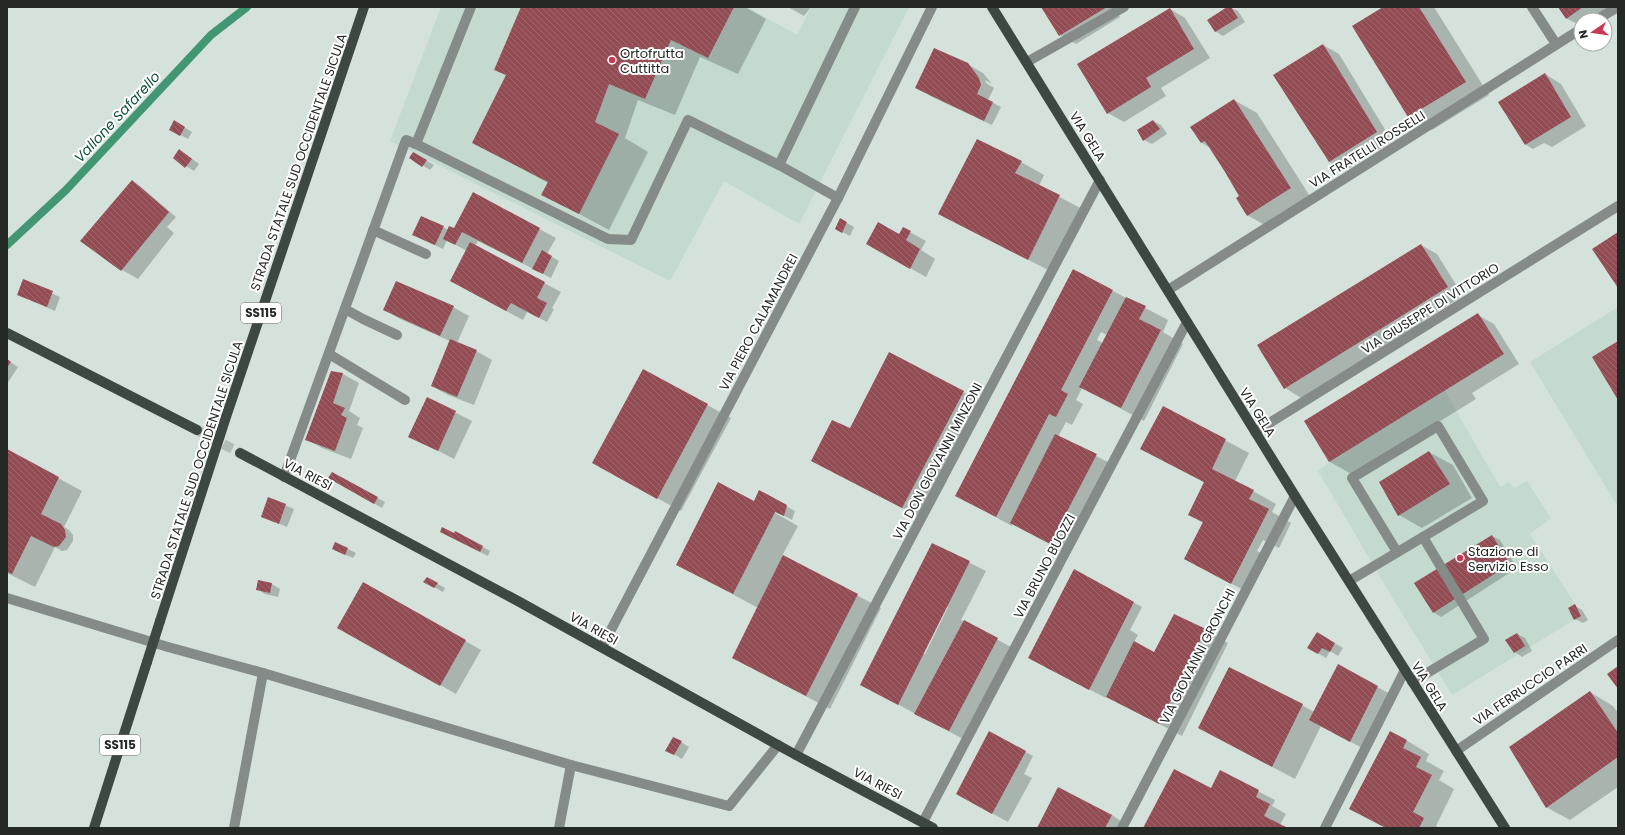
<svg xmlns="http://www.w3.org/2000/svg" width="1625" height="835" viewBox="0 0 1625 835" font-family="Poppins,sans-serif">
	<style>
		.built { fill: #c4dacf }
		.shadow { fill: #0003; fill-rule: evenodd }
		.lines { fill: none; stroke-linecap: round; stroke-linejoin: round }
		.stream { stroke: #429674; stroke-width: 8 }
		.building { fill: url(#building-back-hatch) }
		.major-tunnel { stroke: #b1bdb7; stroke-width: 10; stroke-dasharray: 10 5; stroke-linecap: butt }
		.minor { stroke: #858b88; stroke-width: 10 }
		.major { stroke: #3e4843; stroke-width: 10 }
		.major-bridge { stroke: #3e4843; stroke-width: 10 }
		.poi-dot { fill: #c93955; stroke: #fff; stroke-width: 1.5 }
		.labels { text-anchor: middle; stroke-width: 4; stroke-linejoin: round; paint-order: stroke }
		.shield { fill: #fff; stroke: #666967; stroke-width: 1 }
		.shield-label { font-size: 12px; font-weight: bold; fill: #242926 }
		.poi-label { font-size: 13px; fill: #242926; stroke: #fff; text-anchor: start }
		.street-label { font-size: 13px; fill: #242926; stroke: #fff }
		.water-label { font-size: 14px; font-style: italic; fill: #0d513a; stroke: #fff }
	</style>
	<defs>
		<pattern id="building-back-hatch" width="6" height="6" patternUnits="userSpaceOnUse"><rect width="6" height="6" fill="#944c54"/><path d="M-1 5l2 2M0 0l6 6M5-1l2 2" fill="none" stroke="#9e696e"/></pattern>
	</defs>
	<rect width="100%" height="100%" fill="#d4e2db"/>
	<g class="built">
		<path d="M441 7H747L797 35 811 7H909L799 224 724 181 670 281 390 141Z"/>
		<path d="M1618 307V507L1530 362Z"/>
		<path d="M1445 391 1500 487 1509 482 1514 488 1527 481 1551 518 1530 534 1575 604 1568 608 1574 620 1452 695 1392 597 1318 471 1329 462Z"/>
	</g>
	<g class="shadow">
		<path d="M522 7H745L766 19 738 74 700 57 675 115 638 100 625 138 648 152 609 230 542 194 548 183 473 142 507 76 495 69Z"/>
		<path d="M788 7H811L804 16Z"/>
		<path d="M1042 7H1114L1120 17 1076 44 1060 35Z"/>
		<path d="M1229 7 1238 11 1245 22 1223 36 1215 31Z"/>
		<path d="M1385 7H1434L1489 95 1432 130 1409 116Z"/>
		<path d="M1559 7H1613L1593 20H1581V26L1566 18Z"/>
		<path d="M1170 9 1185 18 1210 58 1161 88 1166 96 1124 122 1108 113Z"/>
		<path d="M1323 45 1339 54 1392 141 1345 171 1329 162Z"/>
		<path d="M967 64 983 73 992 84 985 80 986 83 994 88 988 100 1001 107 992 125 932 97 917 88Z"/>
		<path d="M1545 74 1561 84 1586 126 1552 147 1544 143 1533 149 1526 145Z"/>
		<path d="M1234 100 1257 113 1313 201 1270 228 1247 215 1241 196 1210 148 1202 143Z"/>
		<path d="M174 121 192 132 188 139 170 129Z"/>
		<path d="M1153 121 1161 125 1167 134 1152 144 1144 140Z"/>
		<path d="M413 153 434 165 430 170 410 158Z"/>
		<path d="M187 155 199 164 194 171 174 158Z"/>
		<path d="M1021 162 1044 175 1039 186 1082 209 1052 272 939 214Z"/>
		<path d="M132 181 140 186 176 217 167 227 174 233 138 279 122 270 81 241Z"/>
		<path d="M474 194 556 238 547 254 559 261 551 278 478 241 475 246 561 292 552 308 554 309 547 322 527 312 523 320 467 290V251L447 240 443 249 421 239 443 227 448 230H455Z"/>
		<path d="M847 223 854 227 850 236 836 229Z"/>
		<path d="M904 229 926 241 921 250 935 259 926 277 883 253 900 236Z"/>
		<path d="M1421 245 1437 254 1463 296 1422 321 1426 328 1362 368 1355 364 1301 398 1285 388Z"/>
		<path d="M1073 270 1168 320 1163 332 1183 344 1144 421 1082 388 1076 400 1083 404 1072 425 1066 422 1058 437 1112 464 1067 552 1013 523 1012 526 957 496ZM1101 332 1107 335 1103 343 1097 340Z"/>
		<path d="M24 281 60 297 55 311 18 295Z"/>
		<path d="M453 307 469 316 457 343 476 351 492 360 474 405 448 395 432 386 450 341 400 319 385 310Z"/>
		<path d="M1478 315 1494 324 1519 364 1472 393 1476 399 1353 475 1330 462 1305 421Z"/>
		<path d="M890 353 980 401 939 477 947 481 925 520 812 461 850 430Z"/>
		<path d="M7 360 18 367 7 384Z"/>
		<path d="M643 370 731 418 681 511 616 476Z"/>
		<path d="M332 372 343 374 359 383 349 411 360 418 357 425 363 428 351 459 322 448 307 439Z"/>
		<path d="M427 398 472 421 454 459 410 436Z"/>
		<path d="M1163 407 1249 453 1235 481 1276 504 1272 512 1291 523 1279 548 1263 540 1257 551 1265 556 1247 592 1185 559 1203 523 1189 515 1205 483 1141 449Z"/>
		<path d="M7 450 82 491 64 527 69 530 73 535V541L67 550 62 551 55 547 35 587 7 573Z"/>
		<path d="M1429 452 1453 465 1472 498 1422 528 1399 515Z"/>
		<path d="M332 473 385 502 382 508 329 478Z"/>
		<path d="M759 491 795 511 792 520 775 511V513L798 526 782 556 881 608 830 709 733 658 758 608 677 564 760 505Z"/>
		<path d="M268 498 294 509 287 527 262 516Z"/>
		<path d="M449 536 483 547 490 551 488 556Z"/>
		<path d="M1492 536 1500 540 1517 568 1441 617 1433 612Z"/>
		<path d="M336 543 356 553 353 558 341 553Z"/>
		<path d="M932 544 986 571 961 620 1013 648 965 740 861 685ZM947 606 948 607 925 654H923Z"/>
		<path d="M427 578 445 588 443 592 425 582Z"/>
		<path d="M259 581 272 584 280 589 278 597 265 594 257 589Z"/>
		<path d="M364 583 481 650 456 694 339 627Z"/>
		<path d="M1105 587 1142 607 1130 630 1138 635 1134 642 1155 654 1205 630 1228 643 1182 736 1106 696V698L1045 667Z"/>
		<path d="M1575 606 1582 610 1588 620 1583 623 1575 619Z"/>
		<path d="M1317 633 1343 648 1338 656 1330 651 1326 658 1309 648Z"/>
		<path d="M1517 634 1525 638 1532 651 1522 657 1515 652Z"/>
		<path d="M1338 666 1394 696 1366 750 1321 726 1295 779 1199 728 1302 705 1314 712Z"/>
		<path d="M1590 692 1613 706 1618 713V787L1570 820 1546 807Z"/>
		<path d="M1406 740 1429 754 1426 761 1444 771 1439 780 1454 789 1436 826 1439 828H1385L1351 809Z"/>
		<path d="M681 742 689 747 682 759 667 750Z"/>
		<path d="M1009 743 1033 756 1024 774 1032 778 1008 822 973 803Z"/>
		<path d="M1221 772 1275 800 1272 806 1286 814 1280 825 1286 828H1144L1211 790Z"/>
		<path d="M1112 815 1127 825 1126 828H1038Z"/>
	</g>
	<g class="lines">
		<path class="stream" d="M7 245 66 190 211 35 247 7"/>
	</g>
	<g class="building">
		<path d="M521 7H734L708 58 671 40 645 99 609 84 595 122 619 134 579 214 541 195 548 182 472 143 506 75 494 70Z"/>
		<path d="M1041 7H1107L1059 36Z"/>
		<path d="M1227 7H1231L1238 18 1215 32 1207 20Z"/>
		<path d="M1383 7H1419L1466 82 1408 117 1352 26Z"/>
		<path d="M1558 7H1583L1566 19Z"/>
		<path d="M1170 8 1194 49 1146 78 1151 87 1107 114 1077 64Z"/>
		<path d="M1323 44 1377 132 1329 162 1273 75Z"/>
		<path d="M934 48 968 63 979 78 981 85 977 94 993 102 984 121 915 88Z"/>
		<path d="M1545 73 1571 117 1525 145 1498 102Z"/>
		<path d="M1234 99 1291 188 1247 216 1236 198 1239 196 1225 172 1205 141 1201 143 1190 127Z"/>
		<path d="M174 120 185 127 180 136 169 130Z"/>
		<path d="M1153 120 1160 129 1143 141 1137 130Z"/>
		<path d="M977 139 1022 161 1015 173 1060 195 1028 260 938 214Z"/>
		<path d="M179 149 192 159 185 168 173 158Z"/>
		<path d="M413 152 427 160 422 167 409 158Z"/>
		<path d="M132 180 169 212 121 271 80 241Z"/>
		<path d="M473 192 540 228 522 263 462 232 455 245 443 239 449 226 454 228Z"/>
		<path d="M421 216 444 226 435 245 412 235Z"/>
		<path d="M840 218 847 222 842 233 835 229Z"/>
		<path d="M878 222 899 234 903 227 911 231 906 240 920 249 910 269 866 244Z"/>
		<path d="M1618 232V288L1592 249Z"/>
		<path d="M470 242 545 282 537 298 547 303 539 318 511 303 506 311 450 281Z"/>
		<path d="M1421 244 1448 287 1284 389 1257 345Z"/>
		<path d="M542 250 552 256 543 274 532 269Z"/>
		<path d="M1073 269 1113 290 1061 390 1068 394 1056 417 1049 414 996 517 955 496Z"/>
		<path d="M23 279 53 291 47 307 17 295Z"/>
		<path d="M396 281 454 306 440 336 383 310Z"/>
		<path d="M1126 297 1146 306 1139 319 1161 330 1121 408 1079 387Z"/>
		<path d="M1478 313 1504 354 1329 462 1304 421Z"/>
		<path d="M450 339 477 350 457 397 431 386Z"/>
		<path d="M1618 341V400L1592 357Z"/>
		<path d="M889 352 964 391 902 508 811 461 832 420 850 428Z"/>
		<path d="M7 359 11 362 7 367Z"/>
		<path d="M643 369 708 404 657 499 592 463Z"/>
		<path d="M331 371 343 373 333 403 345 408 341 415 347 418 335 451 305 440Z"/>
		<path d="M427 397 456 411 438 451 408 437Z"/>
		<path d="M1163 406 1226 439 1212 469 1254 490 1249 499 1269 509 1231 584 1184 559 1203 522 1188 515 1204 482 1140 449Z"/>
		<path d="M1055 434 1097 454 1050 544 1010 523Z"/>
		<path d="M7 449 59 477 41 514 61 524 65 530 66 537 59 546 54 547 31 536 12 574 7 572Z"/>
		<path d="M1429 451 1450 484 1398 516 1379 482Z"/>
		<path d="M332 472 378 497 374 504 328 478Z"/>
		<path d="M718 482 754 501 759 490 787 505 784 516 775 512 733 594 676 565Z"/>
		<path d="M268 497 286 504 279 524 261 517Z"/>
		<path d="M442 527 454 533 455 531 483 546 480 552 440 532Z"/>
		<path d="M1492 535 1510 564 1433 613 1414 583Z"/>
		<path d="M335 542 348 548 345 555 332 549Z"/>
		<path d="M932 543 970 561 898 705 860 685Z"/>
		<path d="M783 555 858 594 806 696 732 658Z"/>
		<path d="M1074 569 1134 602 1089 690 1028 658Z"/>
		<path d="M427 577 438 583 434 588 423 582Z"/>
		<path d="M258 580 272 583 270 593 256 590Z"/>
		<path d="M363 582 466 640 440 686 337 628Z"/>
		<path d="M1575 604 1581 616 1574 620 1568 608Z"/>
		<path d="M1174 614 1206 629 1159 724 1106 697 1134 641 1154 652Z"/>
		<path d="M964 620 998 638 949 731 914 714Z"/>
		<path d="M1317 632 1335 643 1330 652 1322 648 1318 654 1307 648Z"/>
		<path d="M1517 633 1525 646 1514 653 1505 640Z"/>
		<path d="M1338 664 1378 686 1350 742 1309 720Z"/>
		<path d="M1618 666V689L1607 674Z"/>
		<path d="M1229 667 1303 704 1272 767 1198 728Z"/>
		<path d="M1590 691 1618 733V757L1546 808 1509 747Z"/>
		<path d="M989 731 1026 751 992 814 956 794Z"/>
		<path d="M1390 731 1407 740 1403 748 1421 757 1416 767 1432 775 1413 812 1424 818 1419 828H1386L1349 809Z"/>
		<path d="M673 737 682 741 674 755 665 751Z"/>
		<path d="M1174 769 1211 788 1220 770 1259 790 1256 797 1270 804 1264 816 1288 828H1143Z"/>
		<path d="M1058 787 1112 815 1105 828H1037Z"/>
	</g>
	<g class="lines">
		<path class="major-tunnel" d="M197 430 240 453"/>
		<g class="minor">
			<path d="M471 7 416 144 608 239 631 240 688 120 779 165 855 7"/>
			<path d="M1532 7 1556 44"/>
			<path d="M1596 20 1618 7"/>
			<path d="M1027 62 1124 7"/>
			<path d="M779 165 838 198"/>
			<path d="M373 230 426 254"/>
			<path d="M1168 290 1581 29"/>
			<path d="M345 309 363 319 397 335"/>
			<path d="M329 354 405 400"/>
			<path d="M1255 432 1618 206"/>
			<path d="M284 477 403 148 406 140 416 144"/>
			<path d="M1397 552 1352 478 1438 426 1483 501 1423 537"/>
			<path d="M1349 581 1423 537 1484 639 1412 682"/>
			<path d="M7 598 168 647 263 673 571 765 729 806 778 745"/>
			<path d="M602 647 838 198 932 7"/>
			<path d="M1456 751 1618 640"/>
			<path d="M796 755 1100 180"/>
			<path d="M923 822 1187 322"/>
			<path d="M234 828 263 673"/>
			<path d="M559 828 571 765"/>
			<path d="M1122 828 1295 496"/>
			<path d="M1325 828 1405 670"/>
		</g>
		<g class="major">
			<path d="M992 7 1295 496 1505 828"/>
			<path d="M7 333 197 430"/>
			<path d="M240 453 516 600 796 755 933 828"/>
			<path d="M160 621 226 417 364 7"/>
			<path d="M94 828 147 662"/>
		</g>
		<path class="major-bridge" d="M147 662 160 621"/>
	</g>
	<g class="poi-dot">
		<circle cx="612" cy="60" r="4"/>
		<circle cx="1460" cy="558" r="4"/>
	</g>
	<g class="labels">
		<g class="shield">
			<rect x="241" y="303" width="40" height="20" rx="3"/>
			<rect x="100" y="735" width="40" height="20" rx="3"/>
		</g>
		<g class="shield-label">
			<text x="261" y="317">SS115</text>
			<text x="120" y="749">SS115</text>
		</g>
		<g class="poi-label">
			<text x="620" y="58">Ortofrutta<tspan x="620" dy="15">Cuttitta</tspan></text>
			<text x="1468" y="556">Stazione di<tspan x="1468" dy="15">Servizio Esso</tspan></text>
		</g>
		<g class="street-label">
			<text transform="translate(1088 136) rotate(58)" y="5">VIA GELA</text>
			<text transform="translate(1367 149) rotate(-32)" y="5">VIA FRATELLI ROSSELLI</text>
			<text transform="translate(298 162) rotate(-71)" y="5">STRADA STATALE SUD OCCIDENTALE SICULA</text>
			<text transform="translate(1430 308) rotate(-32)" y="5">VIA GIUSEPPE DI VITTORIO</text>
			<text transform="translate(758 322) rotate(-62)" y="5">VIA PIERO CALAMANDREI</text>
			<text transform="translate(1258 412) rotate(58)" y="5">VIA GELA</text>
			<text transform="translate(937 461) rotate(-62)" y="5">VIA DON GIOVANNI MINZONI</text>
			<text transform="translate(196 470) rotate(-72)" y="5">STRADA STATALE SUD OCCIDENTALE SICULA</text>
			<text transform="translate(308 474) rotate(28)" y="5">VIA RIESI</text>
			<text transform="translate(1044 566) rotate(-62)" y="5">VIA BRUNO BUOZZI</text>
			<text transform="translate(594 628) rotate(29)" y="5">VIA RIESI</text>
			<text transform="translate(1197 656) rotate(-63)" y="5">VIA GIOVANNI GRONCHI</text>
			<text transform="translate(1530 684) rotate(-34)" y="5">VIA FERRUCCIO PARRI</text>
			<text transform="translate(1430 686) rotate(58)" y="5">VIA GELA</text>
			<text transform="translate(878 783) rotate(28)" y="5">VIA RIESI</text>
		</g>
		<g class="water-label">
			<text transform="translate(117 117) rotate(-47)" y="5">Vallone Safarello</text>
		</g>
	</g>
	<rect width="1625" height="835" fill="none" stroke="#242926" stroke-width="16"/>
	<g transform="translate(1593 32) rotate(257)"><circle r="19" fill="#ffffff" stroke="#a7a9a8"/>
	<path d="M0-3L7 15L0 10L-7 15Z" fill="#c93955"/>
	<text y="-6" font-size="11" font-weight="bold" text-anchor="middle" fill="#242926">N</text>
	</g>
</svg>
